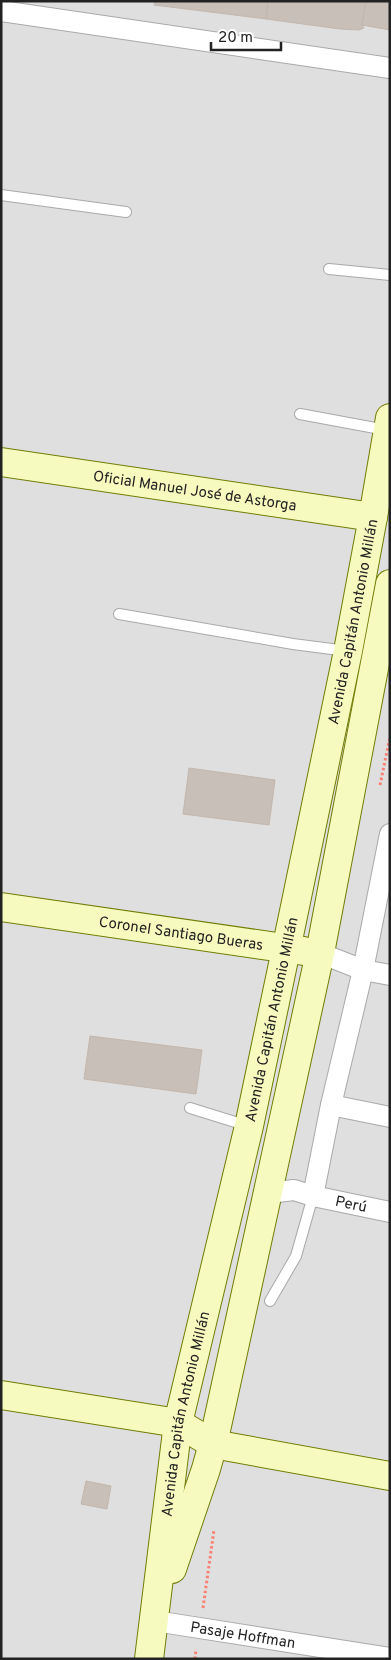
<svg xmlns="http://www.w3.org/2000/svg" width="391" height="1660" viewBox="0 0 391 1660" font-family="Overpass,sans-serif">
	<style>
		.residential { fill: #e0dfdf }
		.building { fill: #c7bfb8; stroke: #c4b6ab }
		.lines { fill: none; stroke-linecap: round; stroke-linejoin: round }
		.lane-casing { stroke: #a9a9a9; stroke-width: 12 }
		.street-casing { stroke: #a9a9a9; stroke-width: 22 }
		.secondary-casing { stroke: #707d05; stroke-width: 30 }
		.path { stroke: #fa8072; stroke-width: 3; stroke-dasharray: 2.5 2.5; stroke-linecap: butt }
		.lane { stroke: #fff; stroke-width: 10 }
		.street { stroke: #fff; stroke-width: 20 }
		.secondary { stroke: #f7fabf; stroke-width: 28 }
		.labels { text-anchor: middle; stroke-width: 4; stroke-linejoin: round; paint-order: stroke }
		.street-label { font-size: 15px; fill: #222; stroke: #fff }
	</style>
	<rect width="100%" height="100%" fill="#f2efe9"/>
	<rect class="residential" x="1" y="1" width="389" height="1658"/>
	<g class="building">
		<path d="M155 1H268L266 19 154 5Z"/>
		<path d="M268 1H366L362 25 364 28 359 30 340 29 266 19Z"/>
		<path d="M390 1V30L362 25 366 1Z"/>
		<path d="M189 768 275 780 269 825 183 814Z"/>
		<path d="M90 1036 202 1050 196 1094 84 1079Z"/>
		<path d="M86 1481 111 1486 107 1509 81 1504Z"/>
	</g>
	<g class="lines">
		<g class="lane-casing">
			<g id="lane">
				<path d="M1 195 126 212"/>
				<path d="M329 269 390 275"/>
				<path d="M300 414 386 430"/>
				<path d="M119 614 293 644 347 651"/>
				<path d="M190 1108 248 1126"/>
				<path d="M270 1301 296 1256 313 1196"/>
			</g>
		</g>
		<g class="street-casing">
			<g id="street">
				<path d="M1 11 390 68"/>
				<path d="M320 953 363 970 390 975"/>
				<path d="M331 1105 390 1117"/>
				<path id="s1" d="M268 1193 294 1190 313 1196 390 1212"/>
				<path d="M313 1196 331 1105 363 970 390 834"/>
				<path id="s2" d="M155 1621 390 1658"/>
			</g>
		</g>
		<g class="secondary-casing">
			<g id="secondary">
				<path id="s3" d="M1 462 373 517"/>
				<path id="s4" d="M1 907 304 951"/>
				<path d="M1 1395 178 1423 213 1444 390 1476"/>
				<path d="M172 1569 206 1469 213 1444 320 953 390 584"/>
				<path id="s5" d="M149 1659 178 1423 249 1126 292 921 348 651 373 517 390 418"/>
			</g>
		</g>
		<g class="path">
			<path d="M380 785 390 737"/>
			<path d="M203 1608 214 1530"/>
			<path d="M195 1659 196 1649"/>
		</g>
		<use href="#lane" class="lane"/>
		<use href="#street" class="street"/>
		<use href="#secondary" class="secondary"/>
	</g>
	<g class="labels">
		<g class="street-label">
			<text dy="5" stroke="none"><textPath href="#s3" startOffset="196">Oficial Manuel José de Astorga</textPath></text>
			<text dy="5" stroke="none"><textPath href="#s5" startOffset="1058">Avenida Capitán Antonio Millán</textPath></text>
			<text dy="5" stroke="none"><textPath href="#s4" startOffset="182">Coronel Santiago Bueras</textPath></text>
			<text dy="5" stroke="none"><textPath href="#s5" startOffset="652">Avenida Capitán Antonio Millán</textPath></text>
			<text dy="5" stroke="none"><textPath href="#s1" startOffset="85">Perú</textPath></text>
			<text dy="5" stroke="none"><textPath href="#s5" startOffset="248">Avenida Capitán Antonio Millán</textPath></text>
			<text dy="5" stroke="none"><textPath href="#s2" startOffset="89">Pasaje Hoffman</textPath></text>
		</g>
	</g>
	<rect width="391" height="1660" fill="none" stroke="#222222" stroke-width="5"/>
	<path d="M211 42v8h70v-8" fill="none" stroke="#222222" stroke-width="2.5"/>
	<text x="218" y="42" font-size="15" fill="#222222" stroke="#ffffff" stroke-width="4" paint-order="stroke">20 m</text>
</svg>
